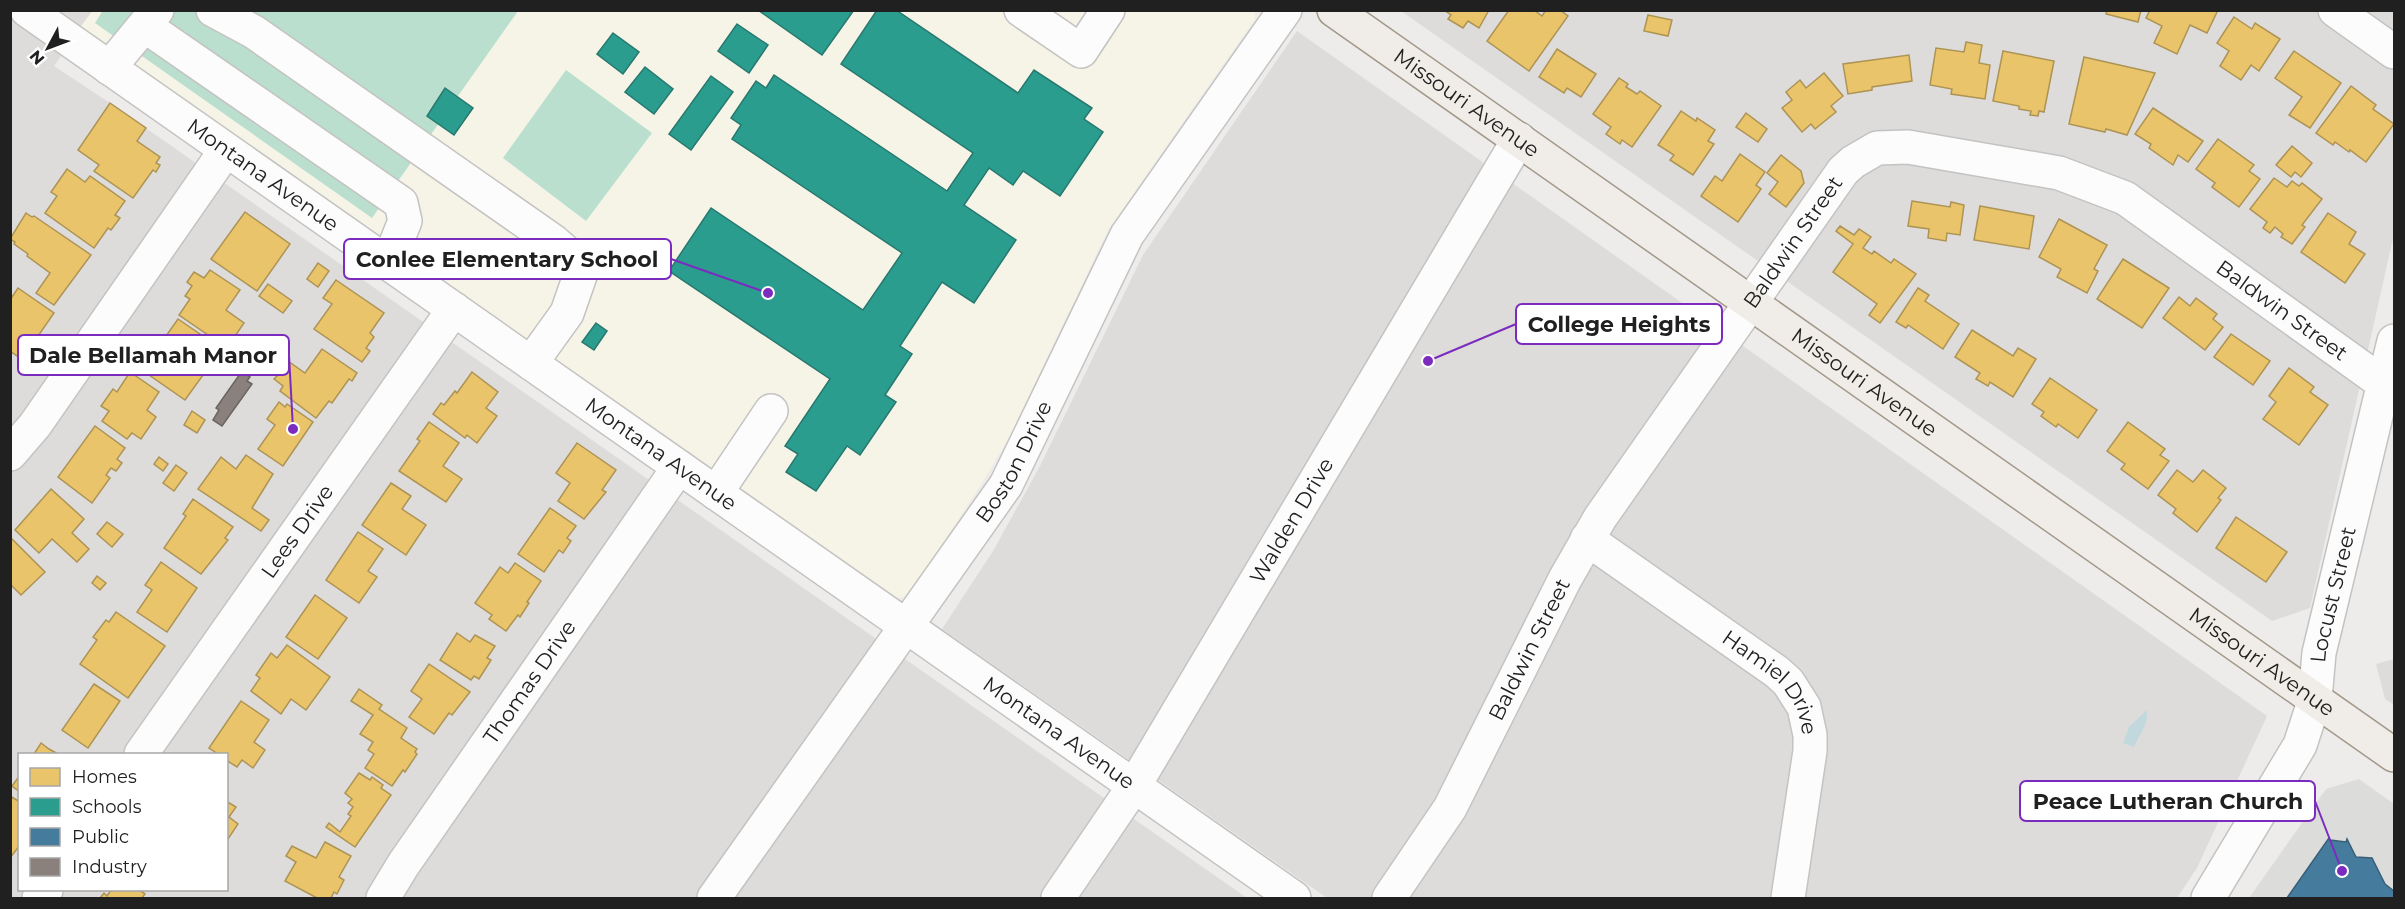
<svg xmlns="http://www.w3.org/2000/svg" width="2405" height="909" viewBox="0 0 2405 909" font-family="Montserrat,sans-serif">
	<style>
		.residential { fill: #dddcdb; fill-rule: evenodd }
		.education { fill: #f5f4e7 }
		.religious { fill: #dcdcdb }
		.pitch { fill: #badfce }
		.water { fill: #c1d8dd }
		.homes { fill: #e9c46a; stroke: #ad9354; stroke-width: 1.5 }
		.schools { fill: #2a9d8f; stroke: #27786e; stroke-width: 1.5 }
		.public { fill: #457b9d; stroke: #3a6078; stroke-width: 1.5 }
		.industry { fill: #8a817c; stroke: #6a6460; stroke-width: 1.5 }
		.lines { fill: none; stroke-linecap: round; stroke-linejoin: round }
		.minor-casing { stroke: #c4c3c2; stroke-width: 36 }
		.major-casing { stroke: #a29889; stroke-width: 36 }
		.minor { stroke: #fcfcfc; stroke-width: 33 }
		.major { stroke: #f0ece7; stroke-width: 33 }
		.labels { text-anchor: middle; stroke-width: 6; stroke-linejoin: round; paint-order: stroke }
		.street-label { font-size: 21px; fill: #202020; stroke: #fff }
		.leader { fill: none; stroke: #7b2cbf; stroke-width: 2 }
		.callout-dot { fill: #7b2cbf; stroke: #fff; stroke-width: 2 }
		.callout { fill: #fff; stroke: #7b2cbf; stroke-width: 2 }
		.callout-label { font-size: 22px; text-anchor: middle; font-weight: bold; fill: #202020 }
	</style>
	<rect width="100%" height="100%" fill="#eeecea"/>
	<g class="residential">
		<path d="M10 11H93L54 66 110 103 1247 898H11ZM20 754H226V890H20Z"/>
		<path d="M1401 11H2394V234L2310 608 2272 621Z"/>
		<path d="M1297 31 2267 716 2197 868 2177 898H1327L942 629 993 551 1040 466 1143 255Z"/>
		<path d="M2394 659V705L2385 699 2376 664Z"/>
	</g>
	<path class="education" d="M93 10H1254L1255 19 1108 230 1010 436 980 486 908 597 893 598 79 29Z"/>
	<path class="religious" d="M2359 779 2394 804V898H2249L2326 789Z"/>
	<g class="pitch">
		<path d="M103 10 518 11 372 218 95 23Z"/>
		<path d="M566 70 652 133 586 221 503 158Z"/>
	</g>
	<path class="water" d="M2147 710C2148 726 2140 733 2134 747L2123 743 2129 727Z"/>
	<g class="homes">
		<path d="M1444 10H1489L1479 28 1468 21 1463 28 1448 19 1451 15Z"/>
		<path d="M1509 10H1534L1542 16 1546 10H1560L1568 16 1529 71 1487 41Z"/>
		<path d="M2107 10H2141L2138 22 2106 14Z"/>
		<path d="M2150 10H2218L2207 33 2190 25 2177 54 2154 43 2162 26 2146 18Z"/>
		<path d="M1648 15 1672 20 1668 36 1644 31Z"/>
		<path d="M2234 17 2252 29 2255 23 2280 39 2259 71 2251 65 2241 80 2220 66 2229 51 2217 43Z"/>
		<path d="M1966 42 1982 45 1979 63 1990 65 1985 99 1951 94 1952 89 1930 85 1936 48 1964 52Z"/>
		<path d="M1557 49 1596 74 1581 97 1567 88 1564 93 1539 77Z"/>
		<path d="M2003 51 2054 61 2044 112 2039 111 2038 116 2030 115 2031 111 2019 109V106L1993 101Z"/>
		<path d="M2294 51 2341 83 2310 128 2289 115 2302 97 2275 78Z"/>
		<path d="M1909 55 1912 81 1872 87V90L1848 94 1843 64Z"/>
		<path d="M2084 57 2155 73 2127 135 2106 129 2105 132 2069 124Z"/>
		<path d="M1824 73 1843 96 1831 106 1836 112 1815 129 1811 124 1802 132 1782 108 1792 100 1786 92 1800 80 1806 88Z"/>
		<path d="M1619 78 1628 84 1626 87 1637 94 1640 91 1661 106 1632 147 1622 140 1620 144 1606 134 1611 127 1593 114Z"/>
		<path d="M2351 86 2376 105 2373 109 2394 124 2366 162 2350 150 2349 152 2335 142 2333 145 2316 133Z"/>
		<path d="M110 103 146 128 137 141 160 157 156 163 160 165 156 172 153 170 133 198 94 171 99 165 78 150Z"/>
		<path d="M2153 108 2203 141 2188 162 2178 155 2173 165 2149 148 2151 144 2135 134Z"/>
		<path d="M1681 111 1696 121 1697 118 1715 130 1708 141 1714 144 1693 175 1670 160 1674 155 1658 145Z"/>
		<path d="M1746 113 1767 129 1758 142 1736 127Z"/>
		<path d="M2218 139 2254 165 2249 171 2260 179 2239 207 2212 187 2215 183 2196 169Z"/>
		<path d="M2292 146 2312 163 2301 177 2295 172 2291 177 2276 165Z"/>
		<path d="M1740 154 1765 172 1756 185 1761 189 1738 222 1701 196 1715 176 1722 181Z"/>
		<path d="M1781 155 1801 171 1804 183 1786 207 1769 194 1778 182 1767 173Z"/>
		<path d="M67 169 85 182 90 176 125 201 115 215 120 218 111 230 108 228 94 248 45 213 57 196 51 192Z"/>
		<path d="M2274 178 2287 187 2292 181 2299 186 2302 183 2322 199 2302 225 2305 227 2292 244 2281 237 2283 234 2275 227 2270 233 2263 228 2267 222 2250 209Z"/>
		<path d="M1912 201 1950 207 1951 202 1964 205 1960 235 1947 233 1946 241 1928 238 1929 229 1908 226Z"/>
		<path d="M1980 206 2034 216 2029 249 1974 240Z"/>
		<path d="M245 212 290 244 257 291 211 259Z"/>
		<path d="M26 213 32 217 34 216 91 255 54 305 36 293 50 273 27 256 28 254 14 244 15 242 10 239Z"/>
		<path d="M2328 213 2356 232 2349 244 2365 254 2345 283 2301 252Z"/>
		<path d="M2059 219 2107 245 2094 269 2098 271 2087 293 2057 277 2061 269 2039 257Z"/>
		<path d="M1840 226 1854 235 1859 229 1871 237 1863 248 1872 254 1874 251 1891 263 1894 259 1916 274 1880 323 1869 315 1877 304 1833 272 1853 244 1836 231Z"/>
		<path d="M2123 259 2169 288 2142 328 2097 299Z"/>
		<path d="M318 263 329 271 318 287 307 279Z"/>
		<path d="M210 270 240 290 226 310 244 323 227 348 179 315 190 299 185 296 192 286 187 282 194 272 204 278Z"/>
		<path d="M336 280 384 313 370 333 374 337 366 348 370 351 362 362 314 329 332 304 323 298Z"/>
		<path d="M268 284 292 301 283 313 259 296Z"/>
		<path d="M18 288 54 313 38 336 41 337 23 360 10 351V300Z"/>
		<path d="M1918 288 1929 295 1925 301 1959 324 1943 349 1908 325 1906 328 1896 322Z"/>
		<path d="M2179 297 2190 306 2196 298 2217 314 2213 319 2223 327 2205 350 2163 318Z"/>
		<path d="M178 319 216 345 205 360 211 364 185 400 142 370Z"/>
		<path d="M1972 330 2013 356 2018 348 2036 359 2013 397 1990 382 1988 386 1976 379 1980 373 1955 357Z"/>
		<path d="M2231 334 2270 361 2253 385 2214 357Z"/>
		<path d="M322 349 357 373 352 381 349 379 332 403 329 401 316 418 280 391 283 386 274 379 277 376 274 374 285 359 305 373Z"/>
		<path d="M2289 368 2314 387 2310 392 2328 405 2299 445 2263 419 2276 402 2269 396Z"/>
		<path d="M130 372 159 392 147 410 156 417 141 439 132 433 127 439 102 421 109 411 101 406 113 389 117 392Z"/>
		<path d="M472 372 498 392 486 408 497 416 477 443 467 435 465 438 433 414 441 403 444 405 455 391 457 393Z"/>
		<path d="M2050 378 2097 410 2078 438 2058 424 2056 427 2041 416 2044 412 2032 404Z"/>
		<path d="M279 402 285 407 287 404 313 422 283 466 258 449 275 425 267 419Z"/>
		<path d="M192 411 205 420 197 433 184 425Z"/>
		<path d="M429 422 459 443 443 466 462 479 446 502 399 471 420 441 417 439Z"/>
		<path d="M2128 422 2165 449 2160 455 2169 461 2148 489 2121 469 2125 464 2107 451Z"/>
		<path d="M95 426 125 448 117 459 122 463 116 471 111 468 106 475 110 478 92 503 58 477Z"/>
		<path d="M577 443 616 470 602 490 606 492 584 519 558 501 570 483 556 473Z"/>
		<path d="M246 455 273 474 252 508 269 520 261 531 198 489 221 457 236 469Z"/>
		<path d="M159 457 168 464 163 471 154 464Z"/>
		<path d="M176 465 187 473 174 491 163 483Z"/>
		<path d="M2177 470 2193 482 2203 470 2226 488 2218 498 2221 500 2197 532 2173 513 2176 509 2158 495Z"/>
		<path d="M391 483 411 496 402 509 426 525 406 555 362 525Z"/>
		<path d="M51 489 84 519 72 533 89 549 77 562 52 539 39 553 15 530Z"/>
		<path d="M193 499 233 527 225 538 228 540 201 574 164 548 186 516 183 514Z"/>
		<path d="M550 508 576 526 567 538 571 541 563 553 559 550 544 572 518 554Z"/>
		<path d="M2236 517 2287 552 2266 582 2216 548Z"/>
		<path d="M107 522 123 534 112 547 97 534Z"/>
		<path d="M358 532 383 549 368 571 377 577 359 603 326 580Z"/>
		<path d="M10 537 45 572 21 595 10 584Z"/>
		<path d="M161 562 197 588 167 632 137 612 152 590 145 585Z"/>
		<path d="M515 563 541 581 527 602 529 603 520 617 518 615 506 631 489 619 492 615 475 603 500 567 508 573Z"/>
		<path d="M97 576 106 583 100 590 92 583Z"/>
		<path d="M315 595 347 618 318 659 286 637Z"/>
		<path d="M116 612 165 646 128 698 80 664 97 640 93 637 106 620 109 622Z"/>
		<path d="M457 633 470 642 475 635 495 646 487 658 491 660 479 679 474 676 471 680 440 660Z"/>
		<path d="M287 645 330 677 306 710 291 699 281 714 251 691 260 678 256 675 271 653 277 658Z"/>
		<path d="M429 664 470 692 452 715 449 713 434 734 409 717 422 699 411 691Z"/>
		<path d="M94 684 120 701 88 748 62 730Z"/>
		<path d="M359 689 382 705 379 709 407 728 401 738 417 749 415 752 417 754 405 772 403 770 392 786 365 768 374 754 368 750 373 742 360 734 373 715 351 701Z"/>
		<path d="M241 701 269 720 254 742 265 750 253 768 242 760 237 767 226 760V754H218L209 748Z"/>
		<path d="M41 743 49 749 58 754H34Z"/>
		<path d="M359 773 370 780 372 777 383 785 381 788 391 795 355 847 326 827 329 823 340 832 351 816 348 814 353 807 348 803 352 799 345 793Z"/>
		<path d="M20 775V792L12 786Z"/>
		<path d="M10 796 20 802V845L10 858Z"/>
		<path d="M226 801 236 807 229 817 238 824 226 842Z"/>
		<path d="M325 842 351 856 339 877 344 880 337 894 334 892 331 898H317L285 881 296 862 286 856 292 846 316 858Z"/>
		<path d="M111 890H139L145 894 142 898H100L104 893 107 896Z"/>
	</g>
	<g class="schools">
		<path d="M758 10H854L822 55Z"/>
		<path d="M877 10H896L1018 93 1034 70 1092 108 1084 119 1103 132 1060 196 1023 171 1013 185 989 168 964 205 1016 240 974 303 942 282 900 346 912 354 885 395 896 402 860 455 847 446 816 491 786 472 798 454 785 446 830 379 669 271 711 208 863 310 902 253 732 139 741 125 731 118 756 81 766 88 774 75 947 191 973 153 841 64Z"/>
		<path d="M737 24 768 45 749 73 718 51Z"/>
		<path d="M613 33 639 52 623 74 597 54Z"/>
		<path d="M645 67 673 89 654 114 625 92Z"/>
		<path d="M711 76 733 92 691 150 669 134Z"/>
		<path d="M445 88 473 108 454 135 427 116Z"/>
		<path d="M596 323 607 331 594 350 582 342Z"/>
	</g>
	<path class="public" d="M2329 838 2330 840 2346 842 2347 839 2356 857 2372 858 2385 884 2394 891V898H2287Z"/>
	<path class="industry" d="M242 371 250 377 247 381 252 384 222 426 213 420 219 410 216 408Z"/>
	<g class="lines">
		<g class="minor-casing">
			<g id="minor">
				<path id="s1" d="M27 10 1294 898"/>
				<path d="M213 10 254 32 553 241 583 267 567 313 531 363"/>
				<path d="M1021 10 1081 51 1108 10"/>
				<path d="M2335 10 2394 52"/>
				<path d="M145 26 401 203 405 221 388 263"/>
				<path d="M109 68 157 10"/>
				<path d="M10 454 35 425 226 150"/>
				<path d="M716 493 771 411"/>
				<path id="s2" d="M1587 539 1777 672 1788 682 1804 707 1810 735V751L1788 898"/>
				<path id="s3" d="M141 754 454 309"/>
				<path d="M39 898 46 890"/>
				<path id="s4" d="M383 898 403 865 679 467"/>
				<path id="s5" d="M714 898 1006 485 1127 235 1285 10"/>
				<path id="s6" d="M1058 898 1134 786 1519 139"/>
				<path id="s7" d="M1389 898 1450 808 1565 579 1600 518 1843 171 1853 162 1877 148 1908 147 2059 173 2125 198 2394 391"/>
				<path id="s8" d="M2208 898 2300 745 2315 699 2319 653 2394 341"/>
			</g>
		</g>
		<g class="major-casing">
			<g id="major">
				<path id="s9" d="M1334 10 2394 755"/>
			</g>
		</g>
		<use href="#minor" class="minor"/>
		<use href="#major" class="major"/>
	</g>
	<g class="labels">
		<g class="street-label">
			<text dy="7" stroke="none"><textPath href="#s9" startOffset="162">Missouri Avenue</textPath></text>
			<text dy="7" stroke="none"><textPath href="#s1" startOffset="288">Montana Avenue</textPath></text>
			<text dy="7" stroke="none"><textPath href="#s7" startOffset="772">Baldwin Street</textPath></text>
			<text dy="7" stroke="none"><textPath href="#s7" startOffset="1348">Baldwin Street</textPath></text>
			<text dy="7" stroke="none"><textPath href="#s9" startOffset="648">Missouri Avenue</textPath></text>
			<text dy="7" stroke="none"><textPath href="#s1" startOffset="774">Montana Avenue</textPath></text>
			<text dy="7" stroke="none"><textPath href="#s5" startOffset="530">Boston Drive</textPath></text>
			<text dy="7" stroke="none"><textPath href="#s6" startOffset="444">Walden Drive</textPath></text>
			<text dy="7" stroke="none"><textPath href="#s3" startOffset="272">Lees Drive</textPath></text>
			<text dy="7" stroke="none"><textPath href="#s8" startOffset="333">Locust Street</textPath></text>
			<text dy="7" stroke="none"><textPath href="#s7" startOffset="286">Baldwin Street</textPath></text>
			<text dy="7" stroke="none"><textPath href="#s9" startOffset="1134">Missouri Avenue</textPath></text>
			<text dy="7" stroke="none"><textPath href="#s4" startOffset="261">Thomas Drive</textPath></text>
			<text dy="7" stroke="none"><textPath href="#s2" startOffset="236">Hamiel Drive</textPath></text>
			<text dy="7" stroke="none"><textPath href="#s1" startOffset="1260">Montana Avenue</textPath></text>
		</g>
	</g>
	<path class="leader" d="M768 293L671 259M1428 361L1516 324M293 429L289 355M2342 871L2315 801"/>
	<g class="callout-dot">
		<circle cx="768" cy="293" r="6"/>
		<circle cx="1428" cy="361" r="6"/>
		<circle cx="293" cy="429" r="6"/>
		<circle cx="2342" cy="871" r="6"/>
	</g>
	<g class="callout">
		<rect x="344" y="239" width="327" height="40" rx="6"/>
		<rect x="1516" y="304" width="206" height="40" rx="6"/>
		<rect x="18" y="335" width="271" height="40" rx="6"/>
		<rect x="2020" y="781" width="295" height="40" rx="6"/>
	</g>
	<g class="callout-label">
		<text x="507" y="267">Conlee Elementary School</text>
		<text x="1619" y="332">College Heights</text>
		<text x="153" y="363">Dale Bellamah Manor</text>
		<text x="2168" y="809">Peace Lutheran Church</text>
	</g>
	<rect width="2405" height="909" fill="none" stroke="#202020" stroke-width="24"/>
	<rect x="18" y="753" width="210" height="138" fill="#ffffff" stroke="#a6a6a6" stroke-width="1.5"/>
	<rect x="30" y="768" width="30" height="18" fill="#e9c46a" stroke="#a6a6a6" stroke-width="1.5"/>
	<text x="72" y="783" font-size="18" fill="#202020">Homes</text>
	<rect x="30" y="798" width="30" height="18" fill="#2a9d8f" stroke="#a6a6a6" stroke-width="1.5"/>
	<text x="72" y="813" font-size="18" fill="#202020">Schools</text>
	<rect x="30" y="828" width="30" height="18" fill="#457b9d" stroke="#a6a6a6" stroke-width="1.5"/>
	<text x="72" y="843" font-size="18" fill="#202020">Public</text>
	<rect x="30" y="858" width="30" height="18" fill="#8a817c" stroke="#a6a6a6" stroke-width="1.5"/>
	<text x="72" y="873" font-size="18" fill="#202020">Industry</text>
	<g transform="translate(48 48) rotate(229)" stroke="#ffffff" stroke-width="4.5" paint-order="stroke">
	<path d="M0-4.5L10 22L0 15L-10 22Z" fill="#202020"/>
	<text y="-9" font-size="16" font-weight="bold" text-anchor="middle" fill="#202020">N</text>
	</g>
</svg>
